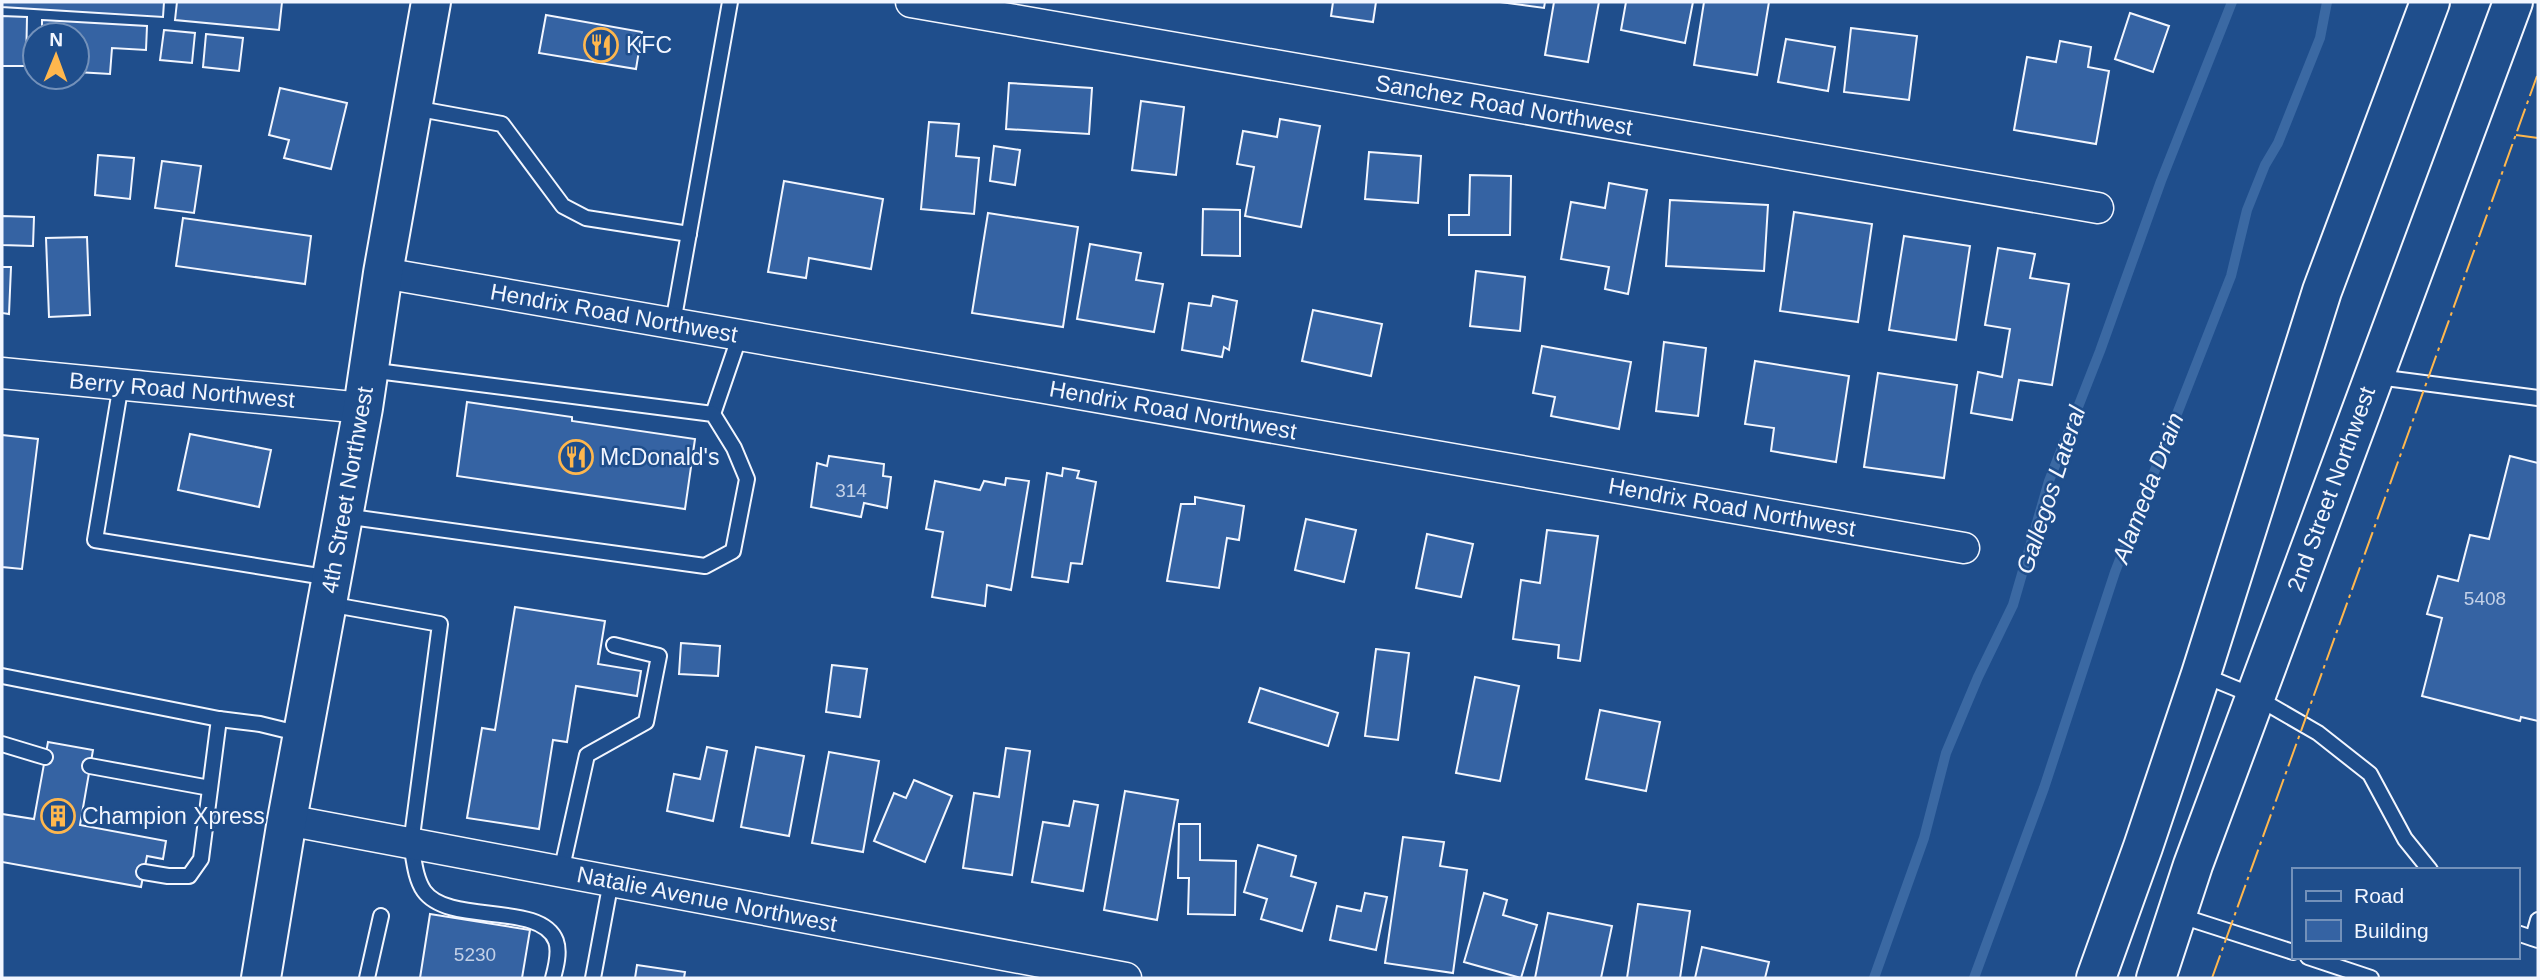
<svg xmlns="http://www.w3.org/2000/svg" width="2540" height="980" viewBox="0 0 2540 980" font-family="Helvetica,sans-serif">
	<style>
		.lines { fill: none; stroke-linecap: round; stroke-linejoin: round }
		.stream { stroke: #3b69a3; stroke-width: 10 }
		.building { fill: #3563a3; stroke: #f2f6ff; stroke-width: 2 }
		.lane-casing { stroke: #f2f6ff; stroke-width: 18 }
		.street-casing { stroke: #f2f6ff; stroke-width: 33 }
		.secondary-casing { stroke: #f2f6ff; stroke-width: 42 }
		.primary-casing { stroke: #f2f6ff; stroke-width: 42 }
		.lane { stroke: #1f4e8c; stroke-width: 14 }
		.street { stroke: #1f4e8c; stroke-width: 30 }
		.secondary { stroke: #1f4e8c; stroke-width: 38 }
		.primary { stroke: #1f4e8c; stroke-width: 38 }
		.power { stroke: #ffb74d; stroke-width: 2; stroke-dasharray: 24 5 3.5 5; stroke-linecap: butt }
		.labels { text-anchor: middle; stroke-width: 5; stroke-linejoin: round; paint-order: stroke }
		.number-label { font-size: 19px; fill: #c3d1e8 }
		.poi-label { font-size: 23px; fill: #f2f6ff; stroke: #1f4e8c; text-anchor: start }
		.street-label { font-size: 23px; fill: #f2f6ff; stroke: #1f4e8c }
		.water-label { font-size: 24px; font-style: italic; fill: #f2f6ff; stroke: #1f4e8c }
	</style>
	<rect width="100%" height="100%" fill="#1f4e8c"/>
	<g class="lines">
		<g class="stream">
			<path d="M1874 978 1924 838 1946 753 1978 677 2013 605 2049 481 2100 351 2161 181 2232 2"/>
			<path d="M1974 978 2044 788 2115 572 2231 276 2247 210 2265 165 2278 143 2320 38 2327 2"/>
		</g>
	</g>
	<g class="building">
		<path d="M2 2H164L163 17 2 7Z"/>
		<path d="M177 2H282L279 30 175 20Z"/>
		<path d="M1333 2H1376L1373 22 1331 16Z"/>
		<path d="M1500 2H1545L1544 8Z"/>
		<path d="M1554 2H1599L1588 62 1545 55Z"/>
		<path d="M1626 2H1693L1685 43 1621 30Z"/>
		<path d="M1704 2H1769L1757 75 1694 65Z"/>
		<path d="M2130 13 2169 26 2153 72 2115 59Z"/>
		<path d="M546 15 642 32 636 69 539 53Z"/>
		<path d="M2 16 27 17 26 66H2Z"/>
		<path d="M42 20 147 26 146 50 112 48 110 74 77 72V35H42Z"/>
		<path d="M1851 28 1917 36 1909 100 1844 92Z"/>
		<path d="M164 30 195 33 192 63 160 60Z"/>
		<path d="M206 34 243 38 239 71 203 67Z"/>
		<path d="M1786 39 1835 47 1828 91 1778 82Z"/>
		<path d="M2060 41 2091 47 2088 67 2109 71 2096 144 2014 130 2027 57 2056 62Z"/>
		<path d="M1009 83 1092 88 1089 134 1006 129Z"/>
		<path d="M280 88 347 103 331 169 284 158 289 140 269 135Z"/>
		<path d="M1141 101 1184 107 1176 175 1132 170Z"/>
		<path d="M1280 119 1320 126 1301 227 1245 216 1254 167 1237 164 1243 131 1277 137Z"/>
		<path d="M929 122 959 124 956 156 979 158 974 214 921 209Z"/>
		<path d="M994 146 1020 150 1015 185 990 181Z"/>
		<path d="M1369 152 1421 156 1418 203 1365 199Z"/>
		<path d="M98 155 134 158 130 199 95 195Z"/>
		<path d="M162 161 201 166 194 213 155 208Z"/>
		<path d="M1470 175 1511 176 1510 235H1449V215H1469Z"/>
		<path d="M784 181 883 199 871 269 809 258 806 278 768 272Z"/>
		<path d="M1609 183 1647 190 1628 294 1605 289 1609 267 1561 259 1571 202 1605 208Z"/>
		<path d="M1670 200 1768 205 1764 271 1666 266Z"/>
		<path d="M1203 209 1240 210V256L1202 255Z"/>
		<path d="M1794 212 1872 224 1858 322 1780 311Z"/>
		<path d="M988 213 1078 227 1063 327 972 313Z"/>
		<path d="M2 216 34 217 33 246 2 245Z"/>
		<path d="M183 218 311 236 305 284 176 266Z"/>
		<path d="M1904 236 1970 246 1956 340 1889 330Z"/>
		<path d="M87 237 90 315 49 317 46 238Z"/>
		<path d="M1090 244 1141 253 1136 280 1163 284 1154 332 1077 319Z"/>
		<path d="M1998 248 2035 254 2030 278 2069 284 2052 385 2019 380 2012 420 1971 413 1978 372 2002 377 2010 329 1985 325Z"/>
		<path d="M2 267H11L9 314 2 313Z"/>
		<path d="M1476 271 1525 277 1520 331 1470 326Z"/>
		<path d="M1213 296 1237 301 1229 350 1224 347 1222 357 1182 350 1189 303 1211 306Z"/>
		<path d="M1313 310 1382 324 1371 376 1302 361Z"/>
		<path d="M1664 342 1706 348 1698 416 1656 411Z"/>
		<path d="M1542 346 1631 362 1619 429 1551 416 1555 397 1533 393Z"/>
		<path d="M1755 361 1849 376 1836 462 1771 451 1774 428 1745 424Z"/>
		<path d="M1878 373 1957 385 1944 478 1864 467Z"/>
		<path d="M467 402 572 417V421L695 439 685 509 457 476Z"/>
		<path d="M190 434 271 450 259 507 178 490Z"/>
		<path d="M2 435 38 439 22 569 2 567Z"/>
		<path d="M829 456 884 464 883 476 891 477 887 508 864 503 861 517 811 507 817 463 827 466Z"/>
		<path d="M2510 456 2538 463V721L2521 717 2520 721 2422 696 2442 618 2427 614 2438 576 2458 581 2470 535 2489 539Z"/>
		<path d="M1063 468 1079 471 1077 478 1096 482 1082 564 1071 563 1068 582 1032 577 1047 473 1062 476Z"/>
		<path d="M1006 478 1029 481 1011 590 987 585 985 606 932 597 943 532 926 529 935 481 980 490 984 481 1005 485Z"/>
		<path d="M1195 497 1244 506 1239 540 1227 538 1219 588 1167 581 1181 504H1195Z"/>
		<path d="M1306 519 1356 530 1344 582 1295 570Z"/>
		<path d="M1547 530 1598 536 1580 661 1558 658 1559 645 1513 639 1521 580 1540 583Z"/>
		<path d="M1427 534 1473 544 1461 597 1416 588Z"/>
		<path d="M515 607 605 621 598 664 641 671 637 696 576 686 567 742 553 740 539 829 467 818 482 728 495 730Z"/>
		<path d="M681 643 720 646 718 676 679 674Z"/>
		<path d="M1376 649 1409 653 1398 740 1365 736Z"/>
		<path d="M832 665 867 669 860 717 826 712Z"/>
		<path d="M1475 677 1519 686 1500 781 1456 773Z"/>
		<path d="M1260 688 1338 713 1328 746 1249 722Z"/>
		<path d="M1600 710 1660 722 1646 791 1586 779Z"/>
		<path d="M48 742 93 750 80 825 166 841 163 859 147 856 141 887 2 862V814L34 819Z"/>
		<path d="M707 747 727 751 713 821 667 811 674 774 700 779Z"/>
		<path d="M756 747 804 756 789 836 741 827Z"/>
		<path d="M1006 748 1030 751 1012 875 963 868 974 793 999 797Z"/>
		<path d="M829 752 879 761 863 852 812 843Z"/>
		<path d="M914 780 952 796 925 862 874 841 894 793 906 798Z"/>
		<path d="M1125 791 1178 800 1157 920 1104 910Z"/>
		<path d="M1074 801 1098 805 1083 891 1032 882 1043 822 1069 826Z"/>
		<path d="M1179 824H1200V860L1236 861 1235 915 1188 914 1189 878H1178Z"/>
		<path d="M1403 837 1444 842 1440 866 1467 870 1453 973 1385 963Z"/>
		<path d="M1258 845 1296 856 1291 876 1316 883 1302 931 1261 919 1267 899 1244 892Z"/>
		<path d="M1365 893 1387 897 1376 950 1330 940 1337 906 1361 911Z"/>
		<path d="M1484 893 1507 900 1503 915 1537 925 1521 978 1464 962Z"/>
		<path d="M1638 904 1690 911 1680 978H1627Z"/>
		<path d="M1548 913 1612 926 1601 978H1535Z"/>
		<path d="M430 914 530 930 522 978H420Z"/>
		<path d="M1702 947 1769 962 1765 978H1695Z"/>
		<path d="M637 965 685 972 684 978H635Z"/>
	</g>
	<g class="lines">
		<g class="lane-casing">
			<g id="lane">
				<path d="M414 108 502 124 563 206 586 218 689 234"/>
				<path d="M673 323 730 2"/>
				<path d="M2378 377 2538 398"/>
				<path d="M121 384 95 540 331 578"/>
				<path d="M713 414 740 335"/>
				<path d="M344 516 705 566 733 551 747 479 734 448 713 414 369 370"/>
				<path d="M328 604 440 624 411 844C414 859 415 878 424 891 449 926 541 901 556 941 560 952 556 967 553 978"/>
				<path d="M2203 675 2254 696 2318 733 2370 774 2405 839 2430 870"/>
				<path d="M2 676 219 719 260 724 301 734"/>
				<path d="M2 744 45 757"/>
				<path d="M90 766 210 788"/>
				<path d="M144 872 168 876H189L201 859 219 719"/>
				<path d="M561 872 587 755 646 722 659 656 614 645"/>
				<path d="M2178 915 2293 952"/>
				<path d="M2517 933 2538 940"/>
				<path d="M2533 938 2538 920"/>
				<path d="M2308 957 2371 978"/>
				<path d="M367 978 381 916"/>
				<path d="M593 978 611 881"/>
			</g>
		</g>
		<g class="street-casing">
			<g id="street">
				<path d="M911 2 2098 208"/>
				<path d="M383 273 1964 548"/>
				<path d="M2 373 363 408"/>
				<path d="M287 820 1126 978"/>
			</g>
		</g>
		<g class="secondary-casing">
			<path id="secondary" d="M261 978 287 820 363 408 383 273 431 2"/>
		</g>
		<g class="primary-casing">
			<g id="primary">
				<path d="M2096 978 2143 847 2201 674 2322 291 2430 2"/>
				<path d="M2156 978 2193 865 2513 2"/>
			</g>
		</g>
		<use href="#lane" class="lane"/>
		<use href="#street" class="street"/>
		<use href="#secondary" class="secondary"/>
		<use href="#primary" class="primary"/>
		<g class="power">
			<path d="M2516 135 2538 138"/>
			<path d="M2212 978 2537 76"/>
		</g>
	</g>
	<defs>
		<g id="restaurant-ring" transform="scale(1.75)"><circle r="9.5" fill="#1f4e8c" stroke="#ffb74d" stroke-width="1.5"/><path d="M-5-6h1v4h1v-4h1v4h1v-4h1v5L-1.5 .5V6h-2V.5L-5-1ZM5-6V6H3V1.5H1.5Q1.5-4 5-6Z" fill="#ffb74d"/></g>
		<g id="building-ring" transform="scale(1.75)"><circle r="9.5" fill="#1f4e8c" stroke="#ffb74d" stroke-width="1.5"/><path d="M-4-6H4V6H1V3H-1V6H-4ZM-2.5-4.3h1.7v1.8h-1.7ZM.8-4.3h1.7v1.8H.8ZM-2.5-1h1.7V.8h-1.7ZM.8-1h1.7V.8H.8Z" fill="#ffb74d"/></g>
	</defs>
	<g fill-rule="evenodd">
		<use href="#restaurant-ring" x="601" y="45"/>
		<use href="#restaurant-ring" x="576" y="457"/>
		<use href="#building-ring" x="58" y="816"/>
	</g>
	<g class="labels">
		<g class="number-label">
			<text x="851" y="497">314</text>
			<text x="2485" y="605">5408</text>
			<text x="475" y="961">5230</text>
		</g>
		<g class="poi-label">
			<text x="626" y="53">KFC</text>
			<text x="600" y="465">McDonald's</text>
			<text x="82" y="824">Champion Xpress</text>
		</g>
		<g class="street-label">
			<text transform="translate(1504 105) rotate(10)" y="8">Sanchez Road Northwest</text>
			<text transform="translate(614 313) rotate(10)" y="8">Hendrix Road Northwest</text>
			<text transform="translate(182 390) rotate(5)" y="8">Berry Road Northwest</text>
			<text transform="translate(1173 410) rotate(10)" y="8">Hendrix Road Northwest</text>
			<text transform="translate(2331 489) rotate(-70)" y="8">2nd Street Northwest</text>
			<text transform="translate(347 490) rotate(-80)" y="8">4th Street Northwest</text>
			<text transform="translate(1732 507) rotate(10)" y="8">Hendrix Road Northwest</text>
			<text transform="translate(707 899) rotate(11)" y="8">Natalie Avenue Northwest</text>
		</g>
		<g class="water-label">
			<text transform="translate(2148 488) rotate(-69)" y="8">Alameda Drain</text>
			<text transform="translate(2051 490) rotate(-72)" y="8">Gallegos Lateral</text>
		</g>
	</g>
	<rect width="2540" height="980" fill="none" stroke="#f2f6ff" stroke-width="7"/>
	<rect x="2292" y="868" width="228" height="91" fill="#1f4e8c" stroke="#7391ba" stroke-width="2"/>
	<rect x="2306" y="891" width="35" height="10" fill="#1f4e8c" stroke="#7391ba" stroke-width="2"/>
	<text x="2354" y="903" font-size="21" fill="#f2f6ff">Road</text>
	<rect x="2306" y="920" width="35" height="21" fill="#3563a3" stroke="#7391ba" stroke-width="2"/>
	<text x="2354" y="938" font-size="21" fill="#f2f6ff">Building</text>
	<g transform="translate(56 56) rotate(1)"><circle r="33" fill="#1f4e8c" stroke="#7391ba" stroke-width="2"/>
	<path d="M0-5L12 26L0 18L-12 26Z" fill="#ffb74d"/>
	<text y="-10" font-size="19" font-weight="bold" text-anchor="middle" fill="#f2f6ff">N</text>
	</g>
</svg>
